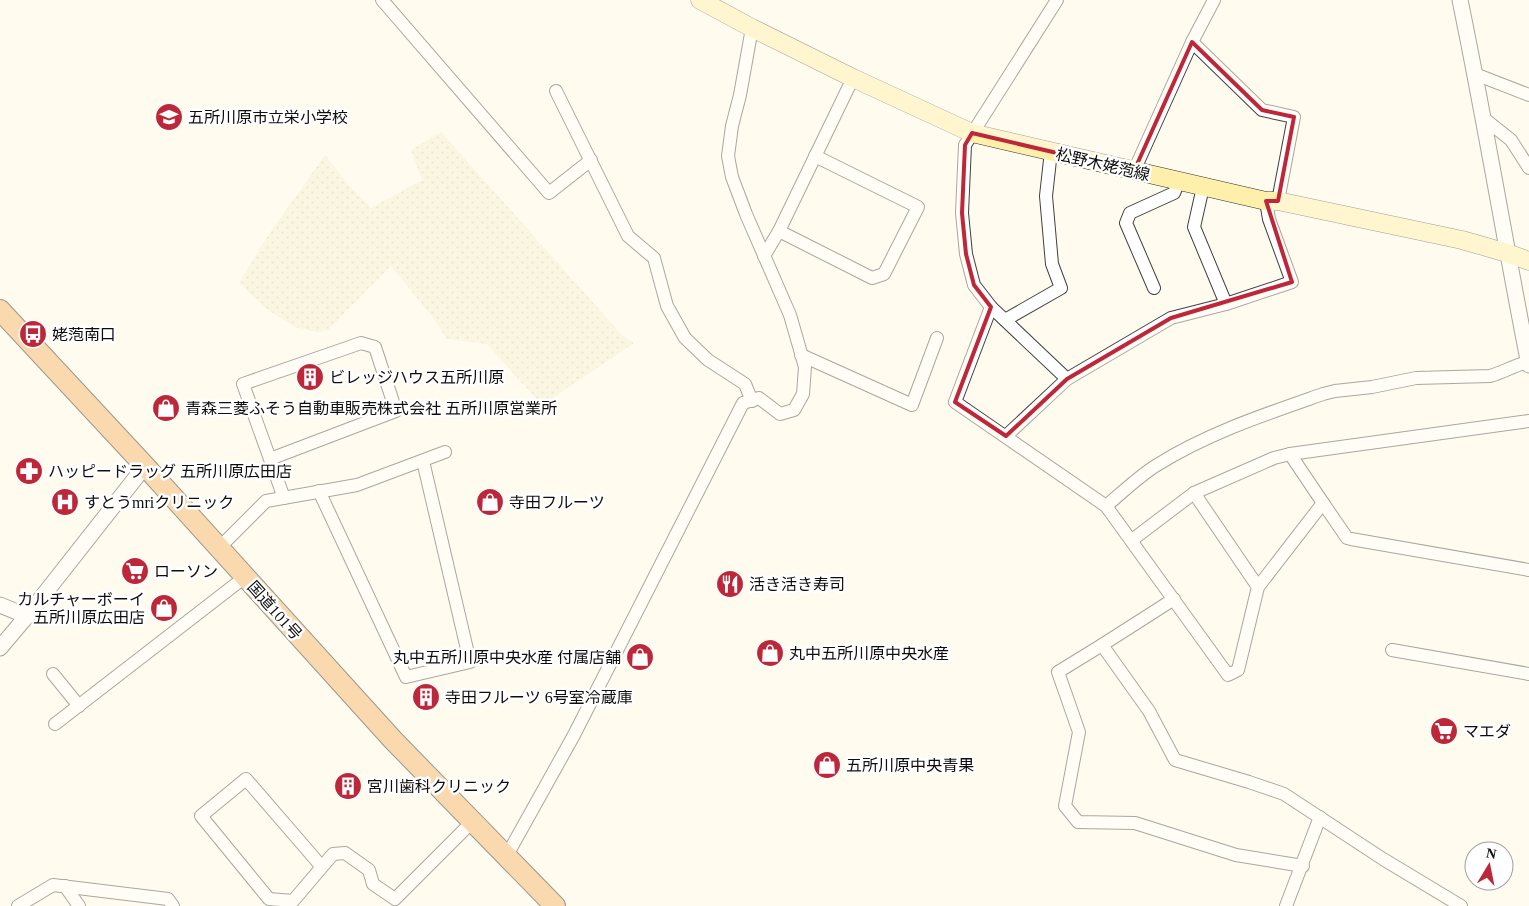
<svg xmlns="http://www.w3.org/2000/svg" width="1529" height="906" viewBox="0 0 1529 906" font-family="'Times New Roman','Noto Sans JP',serif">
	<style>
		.farmland { fill: url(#farmland-dots) }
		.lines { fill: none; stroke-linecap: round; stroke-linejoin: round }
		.minor-casing { stroke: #414141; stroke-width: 14 }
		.tertiary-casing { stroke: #414141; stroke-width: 17 }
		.secondary-casing { stroke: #303030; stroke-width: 19 }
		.trunk-casing { stroke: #1f1f1f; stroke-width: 22 }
		.minor { stroke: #fff; stroke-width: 12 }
		.tertiary { stroke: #fff; stroke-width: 15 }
		.secondary { stroke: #feefab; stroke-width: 18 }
		.trunk { stroke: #f5af60; stroke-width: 20 }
		.marked { fill: none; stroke: #bd2739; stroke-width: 4; stroke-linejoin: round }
		.labels { text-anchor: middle; stroke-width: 5; stroke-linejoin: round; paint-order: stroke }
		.poi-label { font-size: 16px; fill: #0e0e0e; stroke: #fff; text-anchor: start }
		.street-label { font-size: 16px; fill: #0e0e0e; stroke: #fff }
	</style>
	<defs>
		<pattern id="farmland-dots" width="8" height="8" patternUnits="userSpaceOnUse" patternTransform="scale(1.25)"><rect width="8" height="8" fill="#f4efd0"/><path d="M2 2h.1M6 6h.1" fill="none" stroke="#d0ccb1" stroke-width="1.8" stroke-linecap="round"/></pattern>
	</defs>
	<rect width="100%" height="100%" fill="#fffbef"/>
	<path class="farmland" d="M441 132 623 336 634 343 542 405 487 344 447 339 431 315 391 266 328 330 318 332 295 327 268 310 239 283 265 240 325 155 350 187 371 208 422 180 411 150Z"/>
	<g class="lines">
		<g class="minor-casing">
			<g id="minor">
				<path d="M382 0 549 193 591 160"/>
				<path d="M1057 0 965 145 962 213 966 254 974 285 991 307 1067 379"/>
				<path d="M1192 42 1262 110 1294 117 1278 201"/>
				<path d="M1475 74 1529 95"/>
				<path d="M556 91 628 236 654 258 667 306 685 338 708 360 745 384 752 401"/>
				<path d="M1482 117 1511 140 1529 168"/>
				<path d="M1134 171 1192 42 1214 0"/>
				<path d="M1203 187 1194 227 1226 304"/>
				<path d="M779 231 872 278 884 274 918 207 815 156"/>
				<path d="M764 256 779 231 853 78"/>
				<path d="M1154 288 1126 223 1130 213 1174 193 1179 181"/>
				<path d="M991 307 955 402 1106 506 1228 675 1238 670 1258 587 1323 503 1347 538 1351 539 1529 570"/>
				<path d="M1005 320 1061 288 1052 264 1046 196 1051 151"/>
				<path d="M801 355 912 405 937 338"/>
				<path d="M1006 436 1067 379 1171 318 1226 304 1292 282 1269 219 1266 201"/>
				<path d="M1290 454 1323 503"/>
				<path d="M270 459 396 411 375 347 361 343 243 384 284 498"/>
				<path d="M319 491 406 677 470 662 423 461"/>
				<path d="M1194 493 1258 587"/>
				<path d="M1106 506C1123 492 1139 476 1157 465 1208 433 1266 414 1323 394L1335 391 1372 387 1416 378 1490 376C1504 372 1515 365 1528 362"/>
				<path d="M1132 540 1194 493 1274 458 1290 454 1529 421"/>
				<path d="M219 548 266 501 357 485 445 452"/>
				<path d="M1102 645 1174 599"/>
				<path d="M1392 650 1529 674"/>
				<path d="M53 674 79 706"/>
				<path d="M55 724 245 577"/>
				<path d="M506 857 574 735 743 403 759 398 780 414 794 410 803 394 805 367 790 315 746 214 732 177 728 156 732 126 740 95 752 28"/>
				<path d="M1303 866 1236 855 1135 823 1078 822 1065 806 1079 732 1058 672 1102 645 1149 711 1175 760 1249 782 1284 794 1383 859 1461 906"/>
				<path d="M322 867 246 779 201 816 269 899 293 901 333 854 345 853 369 870 373 884 395 899 472 822"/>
				<path d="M65 886 79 906"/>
				<path d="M18 906 53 885 168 899 173 906"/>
				<path d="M1286 906 1320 817"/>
			</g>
		</g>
		<g class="tertiary-casing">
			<g id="tertiary">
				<path d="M1460 0C1485 121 1505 243 1529 365"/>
				<path d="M0 605 27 616"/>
				<path d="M0 648 27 616 145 466"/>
			</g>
		</g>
		<g class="secondary-casing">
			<path id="secondary" d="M700 0 752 28 853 78 972 133 1266 201H1278L1462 240 1507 253 1529 261"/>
		</g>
		<g class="trunk-casing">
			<path id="trunk" d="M0 310 145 466 393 740 555 906"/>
		</g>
		<use href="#minor" class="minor"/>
		<use href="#tertiary" class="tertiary"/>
		<use href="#secondary" class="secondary"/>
		<use href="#trunk" class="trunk"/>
	</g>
	<path d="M0 0H1529V906H0ZM1192 42 1262 110 1294 117 1278 201H1266L1292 282 1171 318 1067 379 1006 436 955 402 991 307 974 285 966 254 962 213 965 145 972 133 1134 171Z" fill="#fffbef" fill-opacity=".55" fill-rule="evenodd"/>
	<path class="marked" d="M1192 42 1262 110 1294 117 1278 201H1266L1292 282 1171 318 1067 379 1006 436 955 402 991 307 974 285 966 254 962 213 965 145 972 133 1134 171Z"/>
	<defs>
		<g id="school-disc" transform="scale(1.4375)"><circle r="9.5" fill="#bd2739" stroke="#fff"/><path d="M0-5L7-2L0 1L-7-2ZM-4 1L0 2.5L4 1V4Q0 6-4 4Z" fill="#fff"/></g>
		<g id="bus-disc" transform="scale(1.4375)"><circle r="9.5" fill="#bd2739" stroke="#fff"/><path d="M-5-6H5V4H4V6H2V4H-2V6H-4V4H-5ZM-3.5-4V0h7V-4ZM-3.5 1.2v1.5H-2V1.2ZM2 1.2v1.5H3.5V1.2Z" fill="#fff"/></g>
		<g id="building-disc" transform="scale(1.4375)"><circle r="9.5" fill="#bd2739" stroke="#fff"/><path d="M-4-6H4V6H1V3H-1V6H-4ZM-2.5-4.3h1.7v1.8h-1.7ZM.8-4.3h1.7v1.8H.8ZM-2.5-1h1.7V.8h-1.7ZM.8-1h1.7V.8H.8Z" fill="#fff"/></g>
		<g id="shop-disc" transform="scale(1.4375)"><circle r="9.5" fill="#bd2739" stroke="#fff"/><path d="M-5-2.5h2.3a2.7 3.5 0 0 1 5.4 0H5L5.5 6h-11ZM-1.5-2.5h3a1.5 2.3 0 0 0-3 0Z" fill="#fff"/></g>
		<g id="pharmacy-disc" transform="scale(1.4375)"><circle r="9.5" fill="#bd2739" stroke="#fff"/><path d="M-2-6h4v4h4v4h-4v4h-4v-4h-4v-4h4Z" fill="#fff"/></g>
		<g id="hospital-disc" transform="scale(1.4375)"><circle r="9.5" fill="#bd2739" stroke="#fff"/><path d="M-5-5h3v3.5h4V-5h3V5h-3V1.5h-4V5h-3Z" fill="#fff"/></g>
		<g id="supermarket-disc" transform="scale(1.4375)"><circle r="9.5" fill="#bd2739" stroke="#fff"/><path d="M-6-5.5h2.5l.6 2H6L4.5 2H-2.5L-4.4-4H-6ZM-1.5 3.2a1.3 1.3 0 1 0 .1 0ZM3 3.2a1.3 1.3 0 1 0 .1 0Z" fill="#fff"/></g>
		<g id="restaurant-disc" transform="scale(1.4375)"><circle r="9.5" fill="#bd2739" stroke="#fff"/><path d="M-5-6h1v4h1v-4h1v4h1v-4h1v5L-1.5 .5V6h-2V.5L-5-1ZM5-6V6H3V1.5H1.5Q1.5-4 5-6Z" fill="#fff"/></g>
	</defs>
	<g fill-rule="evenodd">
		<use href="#school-disc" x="169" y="117"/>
		<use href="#bus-disc" x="33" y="334"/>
		<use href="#building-disc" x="310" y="377"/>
		<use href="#shop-disc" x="166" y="408"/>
		<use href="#pharmacy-disc" x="29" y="471"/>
		<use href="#hospital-disc" x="65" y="502"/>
		<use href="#shop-disc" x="490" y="502"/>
		<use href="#supermarket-disc" x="135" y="571"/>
		<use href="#restaurant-disc" x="730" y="584"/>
		<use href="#shop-disc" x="164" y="608"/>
		<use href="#shop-disc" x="770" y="653"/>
		<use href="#shop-disc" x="640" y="657"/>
		<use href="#building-disc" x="426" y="697"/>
		<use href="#supermarket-disc" x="1444" y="731"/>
		<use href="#shop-disc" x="827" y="765"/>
		<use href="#building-disc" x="348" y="786"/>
	</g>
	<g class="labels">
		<g class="poi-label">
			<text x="188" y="123">五所川原市立栄小学校</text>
			<text x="52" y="340">姥萢南口</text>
			<text x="329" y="383">ビレッジハウス五所川原</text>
			<text x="185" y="414">青森三菱ふそう自動車販売株式会社 五所川原営業所</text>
			<text x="48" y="477">ハッピードラッグ 五所川原広田店</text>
			<text x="84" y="508">すとうmriクリニック</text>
			<text x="509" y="508">寺田フルーツ</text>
			<text x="154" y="577">ローソン</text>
			<text x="749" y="590">活き活き寿司</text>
			<text x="145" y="605" text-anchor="end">カルチャーボーイ<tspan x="145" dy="18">五所川原広田店</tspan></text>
			<text x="789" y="659">丸中五所川原中央水産</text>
			<text x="621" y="663" text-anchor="end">丸中五所川原中央水産 付属店舗</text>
			<text x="445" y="703">寺田フルーツ 6号室冷蔵庫</text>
			<text x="1463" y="737">マエダ</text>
			<text x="846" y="771">五所川原中央青果</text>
			<text x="367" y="792">宮川歯科クリニック</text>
		</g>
		<g class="street-label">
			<text transform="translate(1103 164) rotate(13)" y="6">松野木姥萢線</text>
			<text transform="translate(275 610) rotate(48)" y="6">国道101号</text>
		</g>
	</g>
	<g transform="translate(1489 866) rotate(10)"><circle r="24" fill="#ffffff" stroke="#9f9f9f"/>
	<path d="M0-4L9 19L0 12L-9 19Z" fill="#bd2739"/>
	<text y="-8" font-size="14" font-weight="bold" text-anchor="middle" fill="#0e0e0e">N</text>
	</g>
</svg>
